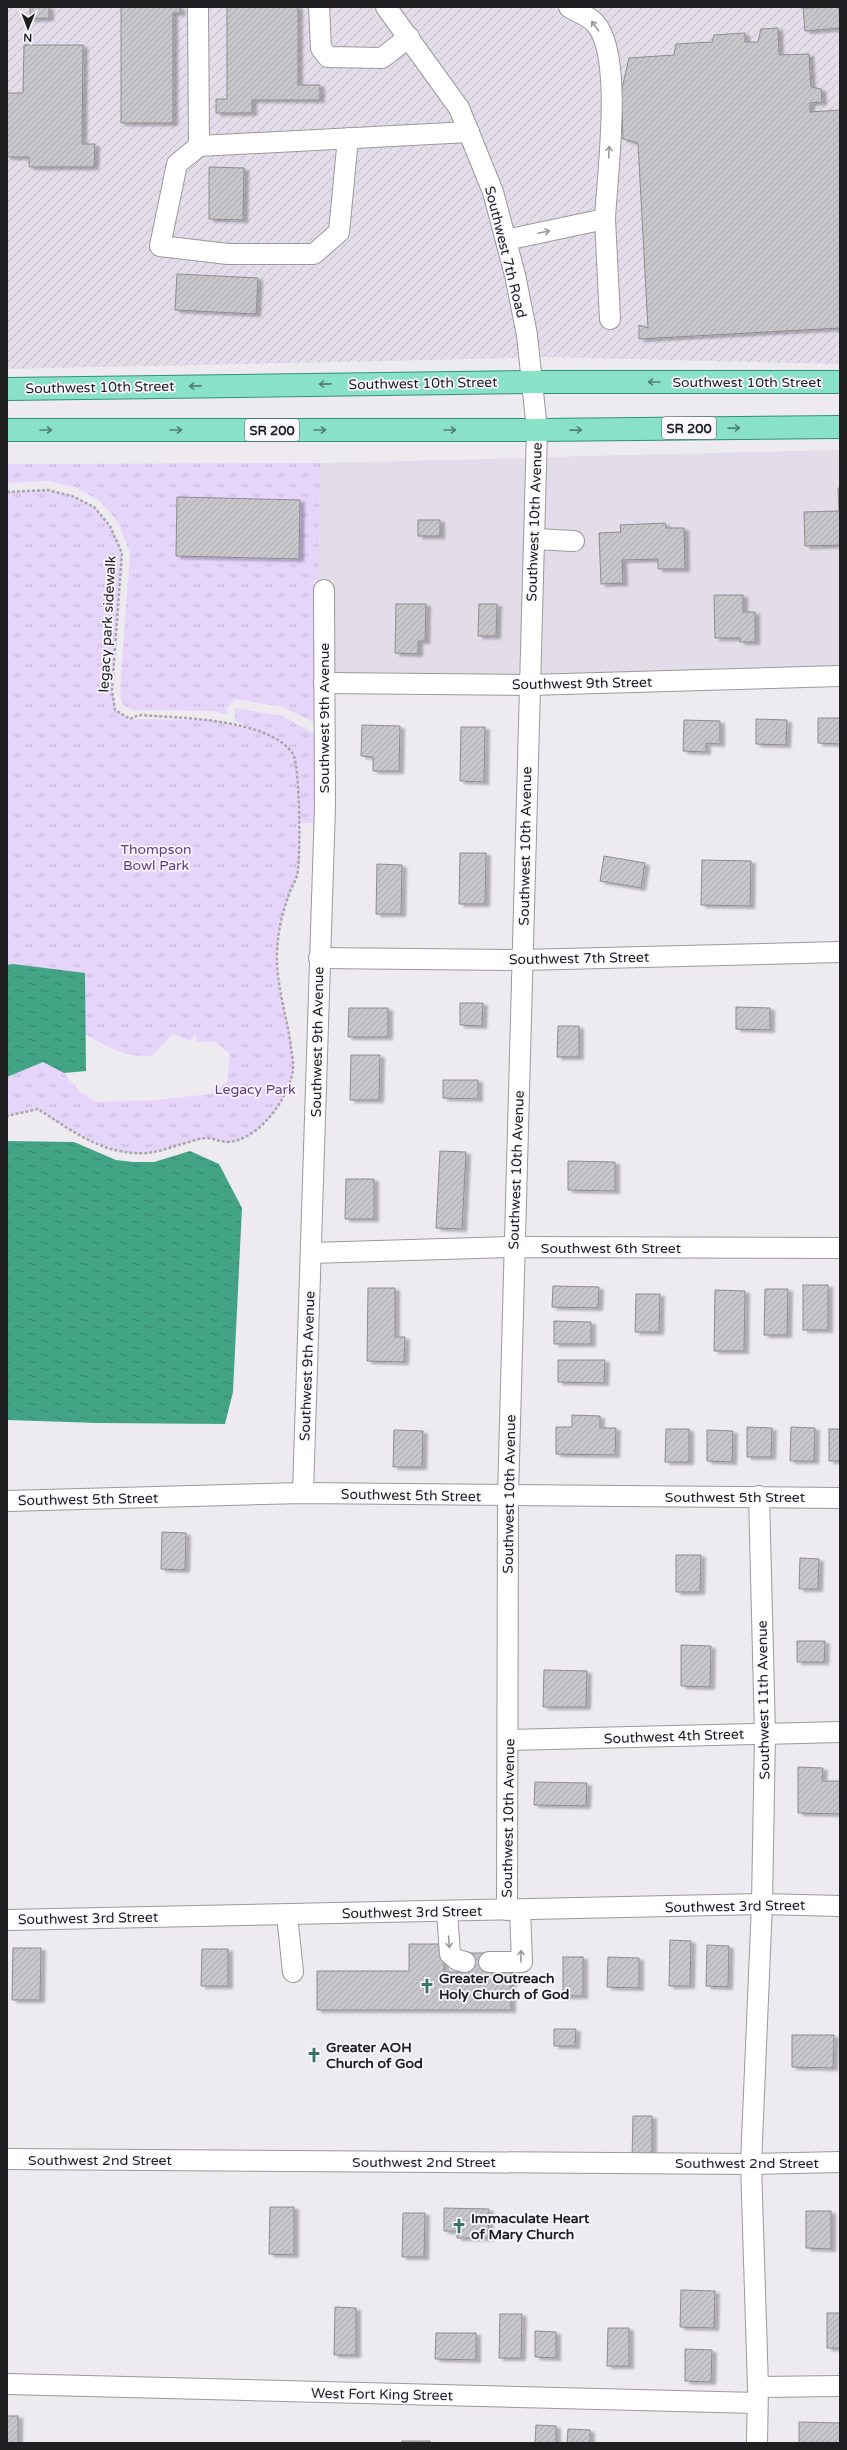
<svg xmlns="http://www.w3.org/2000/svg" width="847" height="2450" viewBox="0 0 847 2450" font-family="'Varela Round',sans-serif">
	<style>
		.built { fill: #e2dde9 }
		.industrial { fill: url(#industrial-furrows) }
		.park { fill: url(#park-tufts) }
		.water { fill: url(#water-ripples) }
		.building { fill: url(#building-hatch); stroke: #8e8c90; filter: url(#shadow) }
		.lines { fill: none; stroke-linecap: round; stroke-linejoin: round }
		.minor-casing { stroke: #9b999d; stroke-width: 22 }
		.major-casing { stroke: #319176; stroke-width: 24 }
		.path { stroke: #a9a7ab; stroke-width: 2.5; stroke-dasharray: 3 2; stroke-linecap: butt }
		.minor { stroke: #fff; stroke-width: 20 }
		.major { stroke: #89e2c8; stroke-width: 22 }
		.oneway { stroke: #9a9a9b }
		.oneway2 { stroke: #548074 }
		.labels { text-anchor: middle; stroke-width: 3.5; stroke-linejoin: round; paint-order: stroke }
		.shield { fill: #faf8fd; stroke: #615f62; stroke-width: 1 }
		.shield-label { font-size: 13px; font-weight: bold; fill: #1f1e20 }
		.street-label { font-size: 14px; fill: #1f1e20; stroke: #faf8fd }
		.park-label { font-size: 14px; fill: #62388a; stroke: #faf8fd }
		.poi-label { font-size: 14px; font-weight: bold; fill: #1f1e20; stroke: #faf8fd; text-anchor: start }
	</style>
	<defs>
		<pattern id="industrial-furrows" width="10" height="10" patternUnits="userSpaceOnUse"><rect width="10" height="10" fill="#e2dde9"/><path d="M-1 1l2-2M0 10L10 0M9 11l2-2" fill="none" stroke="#c1bdc8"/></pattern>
		<pattern id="park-tufts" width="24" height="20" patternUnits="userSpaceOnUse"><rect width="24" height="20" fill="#e6d5fb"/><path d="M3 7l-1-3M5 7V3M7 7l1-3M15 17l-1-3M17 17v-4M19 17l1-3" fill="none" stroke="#c5b6d7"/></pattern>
		<pattern id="water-ripples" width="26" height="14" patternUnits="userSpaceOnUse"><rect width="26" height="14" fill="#42a485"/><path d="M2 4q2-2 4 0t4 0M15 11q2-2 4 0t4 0" fill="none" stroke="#37856c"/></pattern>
		<pattern id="building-hatch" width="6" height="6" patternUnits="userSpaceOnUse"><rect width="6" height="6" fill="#c7c6ca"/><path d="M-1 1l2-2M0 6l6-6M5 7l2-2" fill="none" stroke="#aaaaad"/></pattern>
		<filter id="shadow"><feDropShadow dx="4.5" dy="2.5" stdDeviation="1" flood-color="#0004"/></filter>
	</defs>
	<rect width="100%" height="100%" fill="#edebf0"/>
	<g class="built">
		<path d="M840 450V666L539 674 546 457Z"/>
		<path d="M527 458 520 674 333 673V580L319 579 320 463Z"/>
	</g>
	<g class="industrial">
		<path d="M7 7H373L402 44 451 113 485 196 506 278 520 358 7 369Z"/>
		<path d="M398 7H840V364L539 357 524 273 502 189 467 103Z"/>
	</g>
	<g class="park">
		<path d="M320 463 319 579 314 580 315 723 283 707 236 699 227 708V714L213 711 132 710 122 704 120 690 130 553 118 522 100 501 75 487 47 481 7 483V464Z"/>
		<path d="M48 490 72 496 94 507 110 526 122 553 112 690 115 710 130 719 213 720 258 731 235 721V708L282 716 315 734 317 823H299C300 841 302 861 296 878 289 898 279 919 277 941 276 954 276 971 278 983 282 1004 296 1050 293 1070 288 1099 260 1139 228 1142 221 1142 214 1138 207 1138 201 1139 195 1141 189 1142 163 1148 145 1159 116 1150 87 1141 63 1125 38 1109L7 1116V1077L43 1062 64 1073 80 1092 96 1102 156 1100 211 1094 227 1082 230 1054 215 1042H197L196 1034 190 1041 173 1034 152 1056C123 1057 110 1048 85 1034V973L7 965V492Z"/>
	</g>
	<g class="water">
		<path d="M13 964 85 973 86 1071 64 1073 43 1062 7 1077V965Z"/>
		<path d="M7 1141 74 1142 116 1160 133 1162H154L190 1151 219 1164 242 1208 233 1392 225 1424 97 1423 7 1420Z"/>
	</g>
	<g class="building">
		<path d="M30 7H49V18L30 19Z"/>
		<path d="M121 7H180V13H173V123H121Z"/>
		<path d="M227 7H298V85H320V100H252V113H216V99H227Z"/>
		<path d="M839 7 840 28 805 31 803 8Z"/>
		<path d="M778 28 779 55 809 54 811 87 821 89 822 102 810 103V112L840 110V328L639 339V325L648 328 638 143 623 139 622 111 617 110 629 58 674 55 676 44 712 42 714 35 745 33V42H758L761 29Z"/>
		<path d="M24 45H83L82 144H95L94 167H29V157H7V93H23Z"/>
		<path d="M209 167 244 168 243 220 209 219Z"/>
		<path d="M177 274 258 278 256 314 175 310Z"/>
		<path d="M838 488H840V545L805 546 804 512 839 511Z"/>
		<path d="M177 497 300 500 299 559 176 556Z"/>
		<rect x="418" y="520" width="22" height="16"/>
		<path d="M665 523 666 528H684L685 569H658V559L622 560 623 583 601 584 599 533 621 532 620 525Z"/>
		<path d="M714 595H743V612H755V642H740V638H715Z"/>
		<path d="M396 604H426L425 641H418V654L395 653Z"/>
		<path d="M479 604H497L496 636H478Z"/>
		<path d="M818 718H840V744L818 743Z"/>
		<path d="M756 719 787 720 786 745 756 744Z"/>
		<path d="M684 720 720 721V744L706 743V752L683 751Z"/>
		<path d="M362 725 400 726 399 771H373V757L361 756Z"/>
		<path d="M461 727H485L484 782 460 781Z"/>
		<path d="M460 853H486L485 904H459Z"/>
		<path d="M604 856 645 863 641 888 600 881Z"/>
		<path d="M702 860 751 861 750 906 701 905Z"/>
		<path d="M377 864 402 865 401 914H376Z"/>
		<path d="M460 1003H483L482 1026 460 1025Z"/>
		<path d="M736 1007 770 1008V1030L736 1029Z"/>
		<path d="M349 1008H388V1037H348Z"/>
		<path d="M558 1026H579V1057H557Z"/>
		<path d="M351 1055H380L379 1100H350Z"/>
		<path d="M443 1080H478V1099L443 1098Z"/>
		<path d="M440 1151 466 1152 462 1229 436 1228Z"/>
		<path d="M568 1161 615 1162V1191L568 1190Z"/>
		<path d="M346 1179H374V1219H345Z"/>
		<rect x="803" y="1285" width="25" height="45"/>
		<path d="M553 1286 599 1287 598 1308 552 1307Z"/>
		<path d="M368 1288H395V1337H405L404 1362 367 1361Z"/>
		<path d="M765 1289H788L787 1335H764Z"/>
		<path d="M715 1290 745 1291 744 1351H714Z"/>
		<path d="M636 1294H660L659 1332H635Z"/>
		<path d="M554 1321 591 1322V1344H554Z"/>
		<path d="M558 1360H605L604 1383 558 1382Z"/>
		<path d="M572 1415 600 1416V1428H616L615 1455 556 1454V1427H572Z"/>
		<path d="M747 1427 772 1428 771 1457H747Z"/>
		<path d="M791 1427 815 1428 814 1461H790Z"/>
		<path d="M666 1429H689V1462H665Z"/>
		<rect x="829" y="1429" width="11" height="32"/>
		<path d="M394 1430 423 1431 422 1467H393Z"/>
		<path d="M707 1430 733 1431 732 1462 707 1461Z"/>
		<path d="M162 1532 186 1533 185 1570 161 1569Z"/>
		<path d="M676 1555H701L700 1592H676Z"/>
		<path d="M800 1558 819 1559 818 1589H799Z"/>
		<path d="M797 1641H825L824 1662H797Z"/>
		<path d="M681 1645 711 1646 710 1687 681 1686Z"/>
		<path d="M544 1670 587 1671 586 1707H543Z"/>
		<path d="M798 1767 823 1768 822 1781H840V1814L798 1813Z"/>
		<path d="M535 1782 587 1783 586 1806 534 1805Z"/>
		<path d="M670 1940 691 1941 690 1986H669Z"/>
		<path d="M409 1944H444V1972H465V1953H489L511 1970V2010H317V1971H409Z"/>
		<path d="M707 1945 729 1946 728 1987 706 1986Z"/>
		<path d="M13 1948H41L40 2000H12Z"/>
		<path d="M202 1949H228V1986H201Z"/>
		<rect x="563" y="1957" width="20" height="39"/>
		<path d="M608 1957 639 1958V1988L607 1987Z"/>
		<path d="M554 2029H576L575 2046H554Z"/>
		<path d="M792 2035H834L833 2068 792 2067Z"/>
		<path d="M633 2116H652V2158H632Z"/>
		<path d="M270 2207H294V2255L269 2254Z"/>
		<path d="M444 2208 489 2209 488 2238H457V2231H444Z"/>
		<path d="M806 2211H831V2249L806 2248Z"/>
		<path d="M403 2213H425L424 2257H402Z"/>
		<path d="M681 2290 715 2291 714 2328 680 2327Z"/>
		<path d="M335 2307 356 2308V2355H334Z"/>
		<rect x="827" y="2313" width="13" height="35"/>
		<path d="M500 2314H522L521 2358H499Z"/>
		<path d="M608 2328H629V2366H607Z"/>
		<path d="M535 2331 556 2332V2358L535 2357Z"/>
		<path d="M436 2333H476V2360L435 2359Z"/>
		<path d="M685 2349 712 2350 711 2382 685 2381Z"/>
		<rect x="7" y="2416" width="11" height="27"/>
		<path d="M799 2422 840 2423V2443H799Z"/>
		<path d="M536 2425 556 2426V2443H535Z"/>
		<path d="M568 2429 590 2430V2443H567Z"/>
		<rect x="402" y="2441" width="28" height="2"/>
	</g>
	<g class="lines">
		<g class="minor-casing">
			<g id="minor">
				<path d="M198 7 199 146"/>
				<path d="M319 7 321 48 328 57 382 58 409 37"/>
				<path d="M386 7 459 108 493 192 515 275 527 335 537 430 508 1496 507 1910"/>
				<path d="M348 138 339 232 314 254H228L160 246 177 164 199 146 469 132"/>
				<path d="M605 219 610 319"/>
				<path d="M506 240 605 219C607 175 624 54 595 23 589 16 576 12 569 7"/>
				<path d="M534 539 574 541"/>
				<path d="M324 683 529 685 840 676"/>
				<path d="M319 958 522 960 840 952"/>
				<path d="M311 1253 514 1247 840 1248"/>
				<path d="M303 1493 325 806 324 590"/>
				<path d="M7 1501 303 1493 840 1498"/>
				<path d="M509 1740 840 1732"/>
				<path d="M447 1912 450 1954 457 1960 465 1962"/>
				<path d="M287 1915 293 1972"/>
				<path d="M7 1920 762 1904 840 1906"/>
				<path d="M489 1962H522L520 1910"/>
				<path d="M7 2159 751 2164 840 2162"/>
				<path d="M7 2384 757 2403"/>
				<path d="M758 2387 840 2386"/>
				<path d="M757 2443 758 2387 751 2164 762 1904 765 1733 759 1496"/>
			</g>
		</g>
		<g class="major-casing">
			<g id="major">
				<path d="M7 389 532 382H840"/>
				<path d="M7 430H537L840 427"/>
			</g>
		</g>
		<path class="path" d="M7 492 48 490 72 496 94 507 110 526 122 553 112 690 115 710 130 719 139 715C178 718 269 718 293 754 300 765 301 861 297 876 295 882 291 888 289 894 284 908 279 926 278 940 273 976 286 1011 291 1046 291 1053 294 1062 293 1070 289 1098 259 1140 228 1142 221 1142 215 1139 208 1138 202 1138 194 1140 189 1142 160 1150 151 1157 119 1151 90 1145 63 1125 38 1109L7 1116"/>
		<use href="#minor" class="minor"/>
		<use href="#major" class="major"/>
	</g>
	<defs><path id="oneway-shaft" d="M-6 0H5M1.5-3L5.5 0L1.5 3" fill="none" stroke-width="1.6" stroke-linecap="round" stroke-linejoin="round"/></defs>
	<g class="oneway">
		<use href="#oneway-shaft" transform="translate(595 26) rotate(-127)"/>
		<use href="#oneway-shaft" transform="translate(609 152) rotate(-87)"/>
		<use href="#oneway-shaft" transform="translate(544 232) rotate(-12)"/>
		<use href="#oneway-shaft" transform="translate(449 1942) rotate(86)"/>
		<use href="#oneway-shaft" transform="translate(521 1956) rotate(-89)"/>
	</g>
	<g class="oneway2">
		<use href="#oneway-shaft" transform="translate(654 382) rotate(-180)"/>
		<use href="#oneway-shaft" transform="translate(325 384) rotate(179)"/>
		<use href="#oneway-shaft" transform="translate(195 386) rotate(179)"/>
		<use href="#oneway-shaft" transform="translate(734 428) rotate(-1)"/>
		<use href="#oneway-shaft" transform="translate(46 430)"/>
		<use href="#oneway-shaft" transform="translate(176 430)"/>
		<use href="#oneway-shaft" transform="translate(320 430)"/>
		<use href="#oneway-shaft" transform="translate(450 430)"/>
		<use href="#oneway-shaft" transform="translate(576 430) rotate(-1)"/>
	</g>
	<defs>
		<g id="church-bare" transform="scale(1.2)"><path d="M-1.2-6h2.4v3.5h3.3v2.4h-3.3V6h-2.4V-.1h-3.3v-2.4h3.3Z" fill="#3a7763" stroke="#faf8fd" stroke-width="2.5" paint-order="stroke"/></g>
	</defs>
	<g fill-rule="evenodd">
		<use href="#church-bare" x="427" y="1986"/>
		<use href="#church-bare" x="314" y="2055"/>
		<use href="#church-bare" x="459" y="2226"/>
	</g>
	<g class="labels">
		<g class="shield">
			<rect x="662" y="417" width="54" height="22" rx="3"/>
			<rect x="245" y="419" width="54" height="22" rx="3"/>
		</g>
		<g class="shield-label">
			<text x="689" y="433">SR 200</text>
			<text x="272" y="435">SR 200</text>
		</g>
		<g class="street-label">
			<text transform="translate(506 252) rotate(76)" y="5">Southwest 7th Road</text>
			<text x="747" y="387">Southwest 10th Street</text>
			<text transform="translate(423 383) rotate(-1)" y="5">Southwest 10th Street</text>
			<text transform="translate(100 387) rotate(-1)" y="5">Southwest 10th Street</text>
			<text transform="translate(534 522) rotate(-88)" y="5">Southwest 10th Avenue</text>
			<text transform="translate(107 624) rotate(-87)" y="5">legacy park sidewalk</text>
			<text transform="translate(582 683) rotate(-1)" y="5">Southwest 9th Street</text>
			<text transform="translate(324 718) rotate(-90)" y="5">Southwest 9th Avenue</text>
			<text transform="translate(525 846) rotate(-89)" y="5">Southwest 10th Avenue</text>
			<text transform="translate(579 958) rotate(-1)" y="5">Southwest 7th Street</text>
			<text transform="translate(317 1042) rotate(-89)" y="5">Southwest 9th Avenue</text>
			<text transform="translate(516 1170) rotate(-88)" y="5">Southwest 10th Avenue</text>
			<text x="611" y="1253">Southwest 6th Street</text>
			<text transform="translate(307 1366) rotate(-88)" y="5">Southwest 9th Avenue</text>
			<text transform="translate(509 1494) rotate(-89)" y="5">Southwest 10th Avenue</text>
			<text transform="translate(411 1495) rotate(1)" y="5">Southwest 5th Street</text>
			<text x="735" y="1502">Southwest 5th Street</text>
			<text transform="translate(88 1499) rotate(-1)" y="5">Southwest 5th Street</text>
			<text transform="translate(763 1700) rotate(-91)" y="5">Southwest 11th Avenue</text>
			<text transform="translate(674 1736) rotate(-2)" y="5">Southwest 4th Street</text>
			<text transform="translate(508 1818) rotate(-89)" y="5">Southwest 10th Avenue</text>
			<text transform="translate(735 1906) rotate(-1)" y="5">Southwest 3rd Street</text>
			<text transform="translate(412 1912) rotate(-1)" y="5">Southwest 3rd Street</text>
			<text transform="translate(88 1918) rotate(-1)" y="5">Southwest 3rd Street</text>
			<text x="100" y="2165">Southwest 2nd Street</text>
			<text x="424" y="2167">Southwest 2nd Street</text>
			<text x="747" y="2168">Southwest 2nd Street</text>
			<text transform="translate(382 2394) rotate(1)" y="5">West Fort King Street</text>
		</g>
		<g class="park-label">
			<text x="156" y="854">Thompson<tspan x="156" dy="16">Bowl Park</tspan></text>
			<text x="255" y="1094">Legacy Park</text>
		</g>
		<g class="poi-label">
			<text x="439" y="1983">Greater Outreach<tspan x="439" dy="16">Holy Church of God</tspan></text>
			<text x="326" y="2052">Greater AOH<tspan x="326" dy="16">Church of God</tspan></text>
			<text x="471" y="2223">Immaculate Heart<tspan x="471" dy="16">of Mary Church</tspan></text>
		</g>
	</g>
	<rect width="847" height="2450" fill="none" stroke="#1f1e20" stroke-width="16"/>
	<g transform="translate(28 28) rotate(181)" stroke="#faf8fd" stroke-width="3" paint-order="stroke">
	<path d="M0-3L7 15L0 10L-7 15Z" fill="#1f1e20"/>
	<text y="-6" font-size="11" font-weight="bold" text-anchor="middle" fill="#1f1e20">N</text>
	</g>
</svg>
